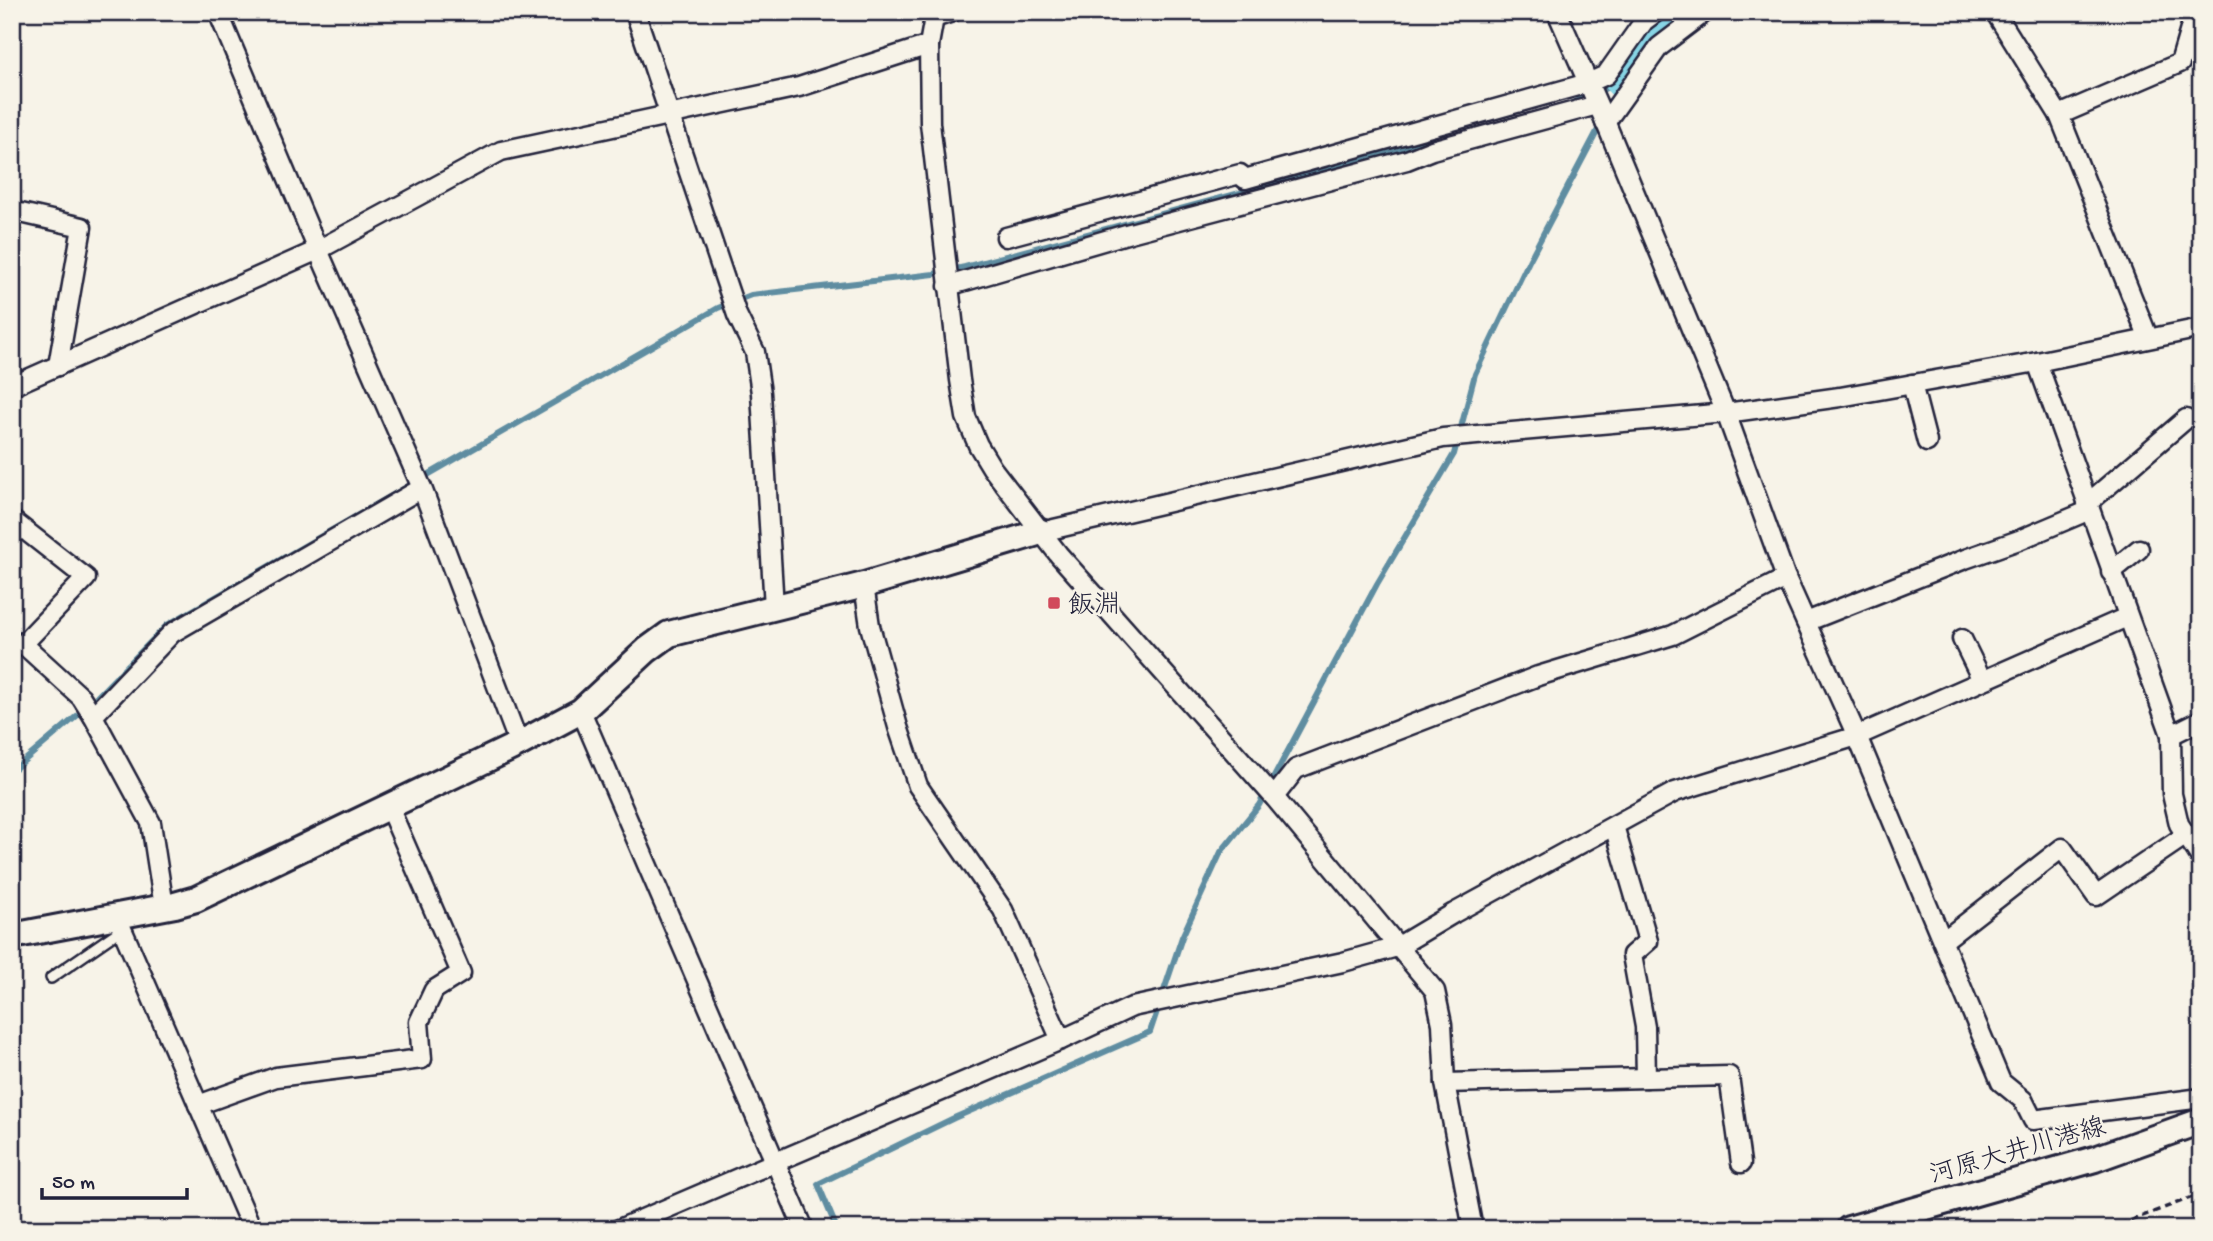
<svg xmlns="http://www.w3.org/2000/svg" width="2213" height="1241" viewBox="0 0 2213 1241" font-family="'Gochi Hand','Klee One',sans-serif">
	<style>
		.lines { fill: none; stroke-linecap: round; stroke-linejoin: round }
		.stream { stroke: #5f8da1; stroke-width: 6 }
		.river { stroke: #87d5e5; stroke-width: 35 }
		.lane-casing { stroke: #22223b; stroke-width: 14 }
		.street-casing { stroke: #22223b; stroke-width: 23 }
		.secondary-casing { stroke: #22223b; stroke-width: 30 }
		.path { stroke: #22223b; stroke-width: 3.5; stroke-dasharray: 7 5; stroke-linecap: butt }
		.lane { stroke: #f7f3e8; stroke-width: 9 }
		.street { stroke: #f7f3e8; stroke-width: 18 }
		.secondary { stroke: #f7f3e8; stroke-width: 24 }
		.poi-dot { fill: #d1495b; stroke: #f7f3e8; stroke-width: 2.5 }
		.labels { text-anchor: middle; stroke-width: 5; stroke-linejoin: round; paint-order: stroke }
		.poi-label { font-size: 26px; fill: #22223b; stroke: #f7f3e8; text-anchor: start }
		.street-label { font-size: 26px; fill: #22223b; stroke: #f7f3e8 }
	</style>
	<rect width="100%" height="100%" fill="#f7f3e8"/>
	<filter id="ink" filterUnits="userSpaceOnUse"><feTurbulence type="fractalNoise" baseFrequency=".0143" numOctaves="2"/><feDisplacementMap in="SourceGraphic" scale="14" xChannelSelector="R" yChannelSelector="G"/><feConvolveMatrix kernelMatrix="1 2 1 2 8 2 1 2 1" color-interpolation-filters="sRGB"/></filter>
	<g filter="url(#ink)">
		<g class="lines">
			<g class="stream">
				<path d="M1570 104 1622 81"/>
				<path d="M12 771 85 709 167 625 718 308 751 295 934 274 965 267 1432 141"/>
				<path d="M837 1229 818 1184 954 1118 1150 1032 1182 937 1221 852 1259 805 1377 584 1454 454 1475 374 1529 261 1601 124"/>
			</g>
			<path class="river" d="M1622 81 1645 40 1680 12"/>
			<g class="lane-casing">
				<path id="lane" d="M51 978 122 929"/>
			</g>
			<g class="street-casing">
				<g id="street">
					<path d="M218 12 318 250 422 488 519 744"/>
					<path d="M635 12 737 315 755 352 761 393 774 607"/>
					<path d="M935 12 929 45 930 123 960 380 966 417 978 445 992 468 1059 555 1274 797 1435 991 1442 1024 1445 1083 1473 1229"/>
					<path d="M1557 12 1605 121 1726 413 1786 578 1857 736 2001 1082 2023 1100 2033 1120 2201 1098"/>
					<path d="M1995 12 2059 115 2148 337"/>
					<path d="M934 18 952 12"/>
					<path d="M2059 115 2180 63 2195 12"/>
					<path d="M1605 123 1659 47 1705 12"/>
					<path d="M12 211 82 227 58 366"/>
					<path d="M1006 237 1240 174 1245 179 1588 83 1606 75 1644 21 1656 12"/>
					<path d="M948 286 1130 233 1407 160 1432 150 1597 105"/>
					<path d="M2037 362 2171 735 2172 794 2179 824 2201 858"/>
					<path d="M1912 384 1927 442"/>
					<path d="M12 386 318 250 501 151 799 87 929 45"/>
					<path d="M2087 504 2186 419"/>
					<path d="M12 520 86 578 23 644 81 697 93 716"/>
					<path d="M1041 532 1443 438 1726 413 1840 397 2037 362 2201 328"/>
					<path d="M2111 572 2139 549"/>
					<path d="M864 585 870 626 898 727 918 786 1003 910 1061 1040"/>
					<path d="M1806 622 1965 559 2019 540 2090 510"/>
					<path d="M1962 639 1982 680"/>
					<path d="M581 711 804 1229"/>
					<path d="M2171 735 2201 720"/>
					<path d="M1274 797 1296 769 1538 676 1673 635 1786 578"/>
					<path d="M1614 826 1648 941 1632 955 1645 1027 1646 1078"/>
					<path d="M164 907 151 823 93 716 172 633 422 488"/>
					<path d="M116 915 252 1229"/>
					<path d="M1943 941 2062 848 2096 896 2186 835"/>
					<path d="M1445 1083 1729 1076 1741 1163"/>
					<path d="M198 1105 276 1077 422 1059 419 1022 434 990 461 973 389 807"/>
					<path d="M619 1229 1061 1040 1132 1007 1343 962 1397 947 1454 913 1675 792 1857 736 2127 617"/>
				</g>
			</g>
			<g class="secondary-casing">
				<g id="secondary">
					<path d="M12 936 175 905 196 899 519 744 581 711 647 650 669 634 864 585 1041 532"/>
					<path d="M1849 1229 2095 1159 2201 1121"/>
				</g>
			</g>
			<path class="path" d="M2108 1229 2201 1194"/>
			<use href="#lane" class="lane"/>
			<use href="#street" class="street"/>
			<use href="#secondary" class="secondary"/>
		</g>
	</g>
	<rect class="poi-dot" x="1047" y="596" width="14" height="14" rx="3.5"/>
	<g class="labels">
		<g class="poi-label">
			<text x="1068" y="612">飯淵</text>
		</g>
		<g class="street-label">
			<text transform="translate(2017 1149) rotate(-16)" y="9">河原大井川港線</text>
		</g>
	</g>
	<rect width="2213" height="1241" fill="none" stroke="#f7f3e8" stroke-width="42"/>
	<rect x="21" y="21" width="2171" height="1199" fill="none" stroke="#22223b" stroke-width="2.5" filter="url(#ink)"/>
	<path d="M42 1188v10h145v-10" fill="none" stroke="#22223b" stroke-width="3.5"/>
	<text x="52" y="1188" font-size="21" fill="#22223b" stroke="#f7f3e8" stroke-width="5" paint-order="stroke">50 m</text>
</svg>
